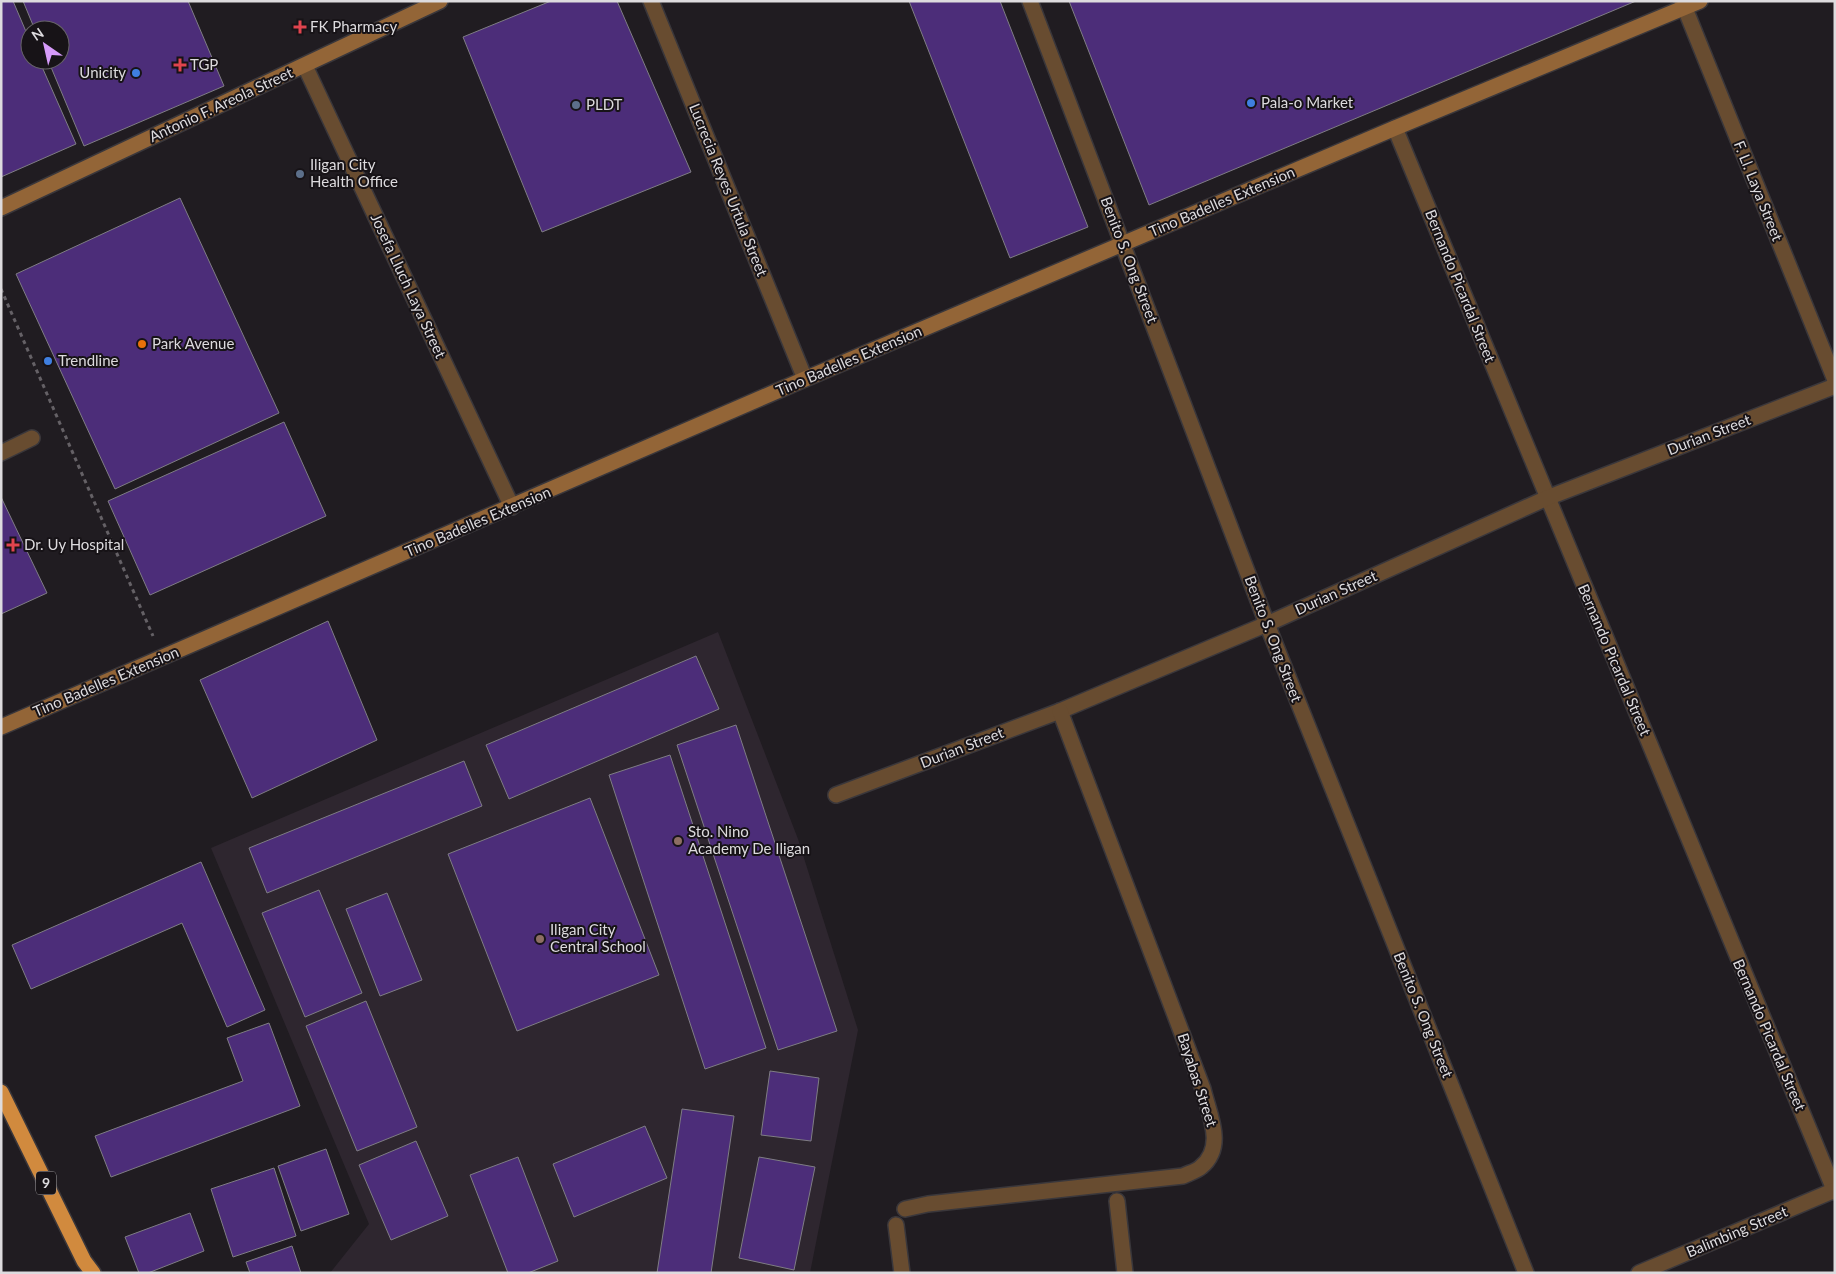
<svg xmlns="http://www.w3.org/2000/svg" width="1836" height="1274" viewBox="0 0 1836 1274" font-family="Lato,sans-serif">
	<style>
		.built { fill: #2e262f }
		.building { fill: #4c2d79; stroke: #7f7d84 }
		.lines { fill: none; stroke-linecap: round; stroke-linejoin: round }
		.street-casing { stroke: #3a373b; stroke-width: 18 }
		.secondary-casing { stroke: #3a373b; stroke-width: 18 }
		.highway-casing { stroke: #3a373b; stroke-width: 18 }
		.path { stroke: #656166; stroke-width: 3; stroke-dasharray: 4 4; stroke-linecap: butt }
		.street { stroke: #684c30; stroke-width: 15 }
		.secondary { stroke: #936537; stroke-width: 15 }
		.highway { stroke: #d18a3e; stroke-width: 15 }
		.health-dot { fill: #e0444e; stroke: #171317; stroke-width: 2 }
		.shop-dot { fill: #3f7fe0; stroke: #171317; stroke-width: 2 }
		.service-dot { fill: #5c6f8a; stroke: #171317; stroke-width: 2 }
		.food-dot { fill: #e8710a; stroke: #171317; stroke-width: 2 }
		.education-dot { fill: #8d6e63; stroke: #171317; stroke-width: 2 }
		.labels { text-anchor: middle; stroke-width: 4; stroke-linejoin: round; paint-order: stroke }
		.shield { fill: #171317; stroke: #a29fa2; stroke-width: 1 }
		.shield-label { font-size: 14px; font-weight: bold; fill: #dddbde }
		.poi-label { font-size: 15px; fill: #dddbde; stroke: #171317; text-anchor: start }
		.street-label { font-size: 15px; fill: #dddbde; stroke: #171317 }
	</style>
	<rect width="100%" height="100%" fill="#201c21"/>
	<path class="built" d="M718 632 798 839 858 1030 810 1273H330L369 1224 211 848Z"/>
	<g class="building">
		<path d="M1 1H13L30 41V60H39L76 144 1 177Z"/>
		<path d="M23 1H188L224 86 84 146 48 60H60V30H35Z"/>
		<path d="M551 1H617L691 172 542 232 463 37Z"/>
		<path d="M909 1H1000L1088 227 1010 258Z"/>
		<path d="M1069 1H1636L1149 205Z"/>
		<path d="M180 198 279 413 115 489 16 274Z"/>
		<path d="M284 422 326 516 150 595 108 501Z"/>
		<path d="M1 497 47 593 1 614Z"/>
		<path d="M328 621 377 740 252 798 200 680Z"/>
		<path d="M696 656 719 709 509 799 486 745Z"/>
		<path d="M736 725 837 1031 778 1050 677 745Z"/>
		<path d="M670 755 766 1048 705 1069 609 775Z"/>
		<path d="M464 761 482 806 267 893 249 848Z"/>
		<path d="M590 798 659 975 517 1031 448 854Z"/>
		<path d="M201 862 265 1010 227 1027 182 923 31 989 12 945Z"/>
		<path d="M319 890 362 993 305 1017 262 913Z"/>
		<path d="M387 893 422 980 380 996 346 909Z"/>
		<path d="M366 1001 417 1127 357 1151 306 1026Z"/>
		<path d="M269 1023 300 1106 111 1177 95 1136 243 1081 227 1038Z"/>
		<path d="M770 1071 819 1078 811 1141 761 1135Z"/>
		<path d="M682 1109 734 1116 711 1273H657Z"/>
		<path d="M645 1126 667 1178 574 1217 553 1164Z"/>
		<path d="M416 1141 448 1216 391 1240 359 1165Z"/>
		<path d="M326 1149 349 1214 301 1231 278 1166Z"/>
		<path d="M518 1157 558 1261 528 1273H508L470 1175Z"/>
		<path d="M759 1157 815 1167 794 1270 739 1258Z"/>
		<path d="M274 1168 296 1236 233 1257 211 1189Z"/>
		<path d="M190 1213 204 1251 148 1273H139L125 1237Z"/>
		<path d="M292 1246 301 1273H250L246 1262Z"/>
	</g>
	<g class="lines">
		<g class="street-casing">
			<g id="street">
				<path d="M651 1 805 379"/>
				<path d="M1030 1 1267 624 1526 1273"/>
				<path d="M1682 1 1835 380"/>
				<path d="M305 66 512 507"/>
				<path d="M1395 128 1835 1192"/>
				<path d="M1 453 32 438"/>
				<path d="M836 795 1060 711 1267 624 1547 498 1835 386"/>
				<path d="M1117 1201 1125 1273"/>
				<path d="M905 1209 928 1204 1183 1176C1189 1173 1197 1171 1201 1167 1226 1146 1209 1115 1203 1089L1060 711"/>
				<path d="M896 1225 902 1273"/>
				<path d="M1639 1273 1835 1190"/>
			</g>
		</g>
		<g class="secondary-casing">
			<g id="secondary">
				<path d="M1 208 440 1"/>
				<path d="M1 727 805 379 1395 128 1700 1"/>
			</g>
		</g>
		<g class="highway-casing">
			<path id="highway" d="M1 1092 84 1261 93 1273"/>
		</g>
		<path class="path" d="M1 289 153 636"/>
		<use href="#street" class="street"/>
		<use href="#secondary" class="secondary"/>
		<use href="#highway" class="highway"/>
	</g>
	<g class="health-dot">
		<path d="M297.5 19.5h5v5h5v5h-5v5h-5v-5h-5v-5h5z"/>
		<path d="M177.5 57.5h5v5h5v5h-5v5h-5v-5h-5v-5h5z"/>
		<path d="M10.5 537.5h5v5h5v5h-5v5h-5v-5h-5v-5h5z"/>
	</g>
	<g class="shop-dot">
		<circle cx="136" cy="73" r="5"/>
		<circle cx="1251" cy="103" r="5"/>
		<circle cx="48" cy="361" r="5"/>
	</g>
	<g class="service-dot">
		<circle cx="576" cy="105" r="5"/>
		<circle cx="300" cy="174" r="5"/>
	</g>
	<circle class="food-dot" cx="142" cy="344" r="5"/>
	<g class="education-dot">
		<circle cx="678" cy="841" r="5"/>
		<circle cx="540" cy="939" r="5"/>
	</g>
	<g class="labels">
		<rect class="shield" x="36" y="1171.5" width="20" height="23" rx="4"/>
		<g class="shield-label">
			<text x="46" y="1188">9</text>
		</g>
		<g class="poi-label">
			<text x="310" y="32">FK Pharmacy</text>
			<text x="190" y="70">TGP</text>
			<text x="126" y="78" text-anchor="end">Unicity</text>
			<text x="1261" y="108">Pala-o Market</text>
			<text x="586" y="110">PLDT</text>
			<text x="310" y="170">Iligan City<tspan x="310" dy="17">Health Office</tspan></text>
			<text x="152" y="349">Park Avenue</text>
			<text x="58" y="366">Trendline</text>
			<text x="24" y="550">Dr. Uy Hospital</text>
			<text x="688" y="837">Sto. Nino<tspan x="688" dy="17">Academy De Iligan</tspan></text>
			<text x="550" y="935">Iligan City<tspan x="550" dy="17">Central School</tspan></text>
		</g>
		<g class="street-label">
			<text transform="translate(221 105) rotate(-25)" y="5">Antonio F. Areola Street</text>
			<text transform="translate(728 190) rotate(68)" y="5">Lucrecia Reyes Urtula Street</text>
			<text transform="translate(1758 191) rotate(68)" y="5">F. Ll. Laya Street</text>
			<text transform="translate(1222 202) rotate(-23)" y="5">Tino Badelles Extension</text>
			<text transform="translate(1129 260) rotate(69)" y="5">Benito S. Ong Street</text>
			<text transform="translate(408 286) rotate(65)" y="5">Josefa Lluch Laya Street</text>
			<text transform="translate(1460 286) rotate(68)" y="5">Bernando Picardal Street</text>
			<text transform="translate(849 361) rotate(-23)" y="5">Tino Badelles Extension</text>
			<text transform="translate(1709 435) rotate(-21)" y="5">Durian Street</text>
			<text transform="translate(478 522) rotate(-23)" y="5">Tino Badelles Extension</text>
			<text transform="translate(1336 593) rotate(-24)" y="5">Durian Street</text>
			<text transform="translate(1273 639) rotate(69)" y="5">Benito S. Ong Street</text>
			<text transform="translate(1614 660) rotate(67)" y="5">Bernando Picardal Street</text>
			<text transform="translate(106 682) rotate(-23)" y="5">Tino Badelles Extension</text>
			<text transform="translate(962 748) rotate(-21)" y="5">Durian Street</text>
			<text transform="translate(1423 1015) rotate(68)" y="5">Benito S. Ong Street</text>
			<text transform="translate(1769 1035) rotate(67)" y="5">Bernando Picardal Street</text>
			<text transform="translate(1197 1080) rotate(72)" y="5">Bayabas Street</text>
			<text transform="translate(1737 1232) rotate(-23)" y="5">Balimbing Street</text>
		</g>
	</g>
	<rect width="1836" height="1274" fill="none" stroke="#dddbde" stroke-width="5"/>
	<g transform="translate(45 45) rotate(326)"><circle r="24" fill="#171317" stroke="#666367"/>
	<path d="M0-4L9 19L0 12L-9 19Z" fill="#d69bfa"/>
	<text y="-8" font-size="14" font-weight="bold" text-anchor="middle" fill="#dddbde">N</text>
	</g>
</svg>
